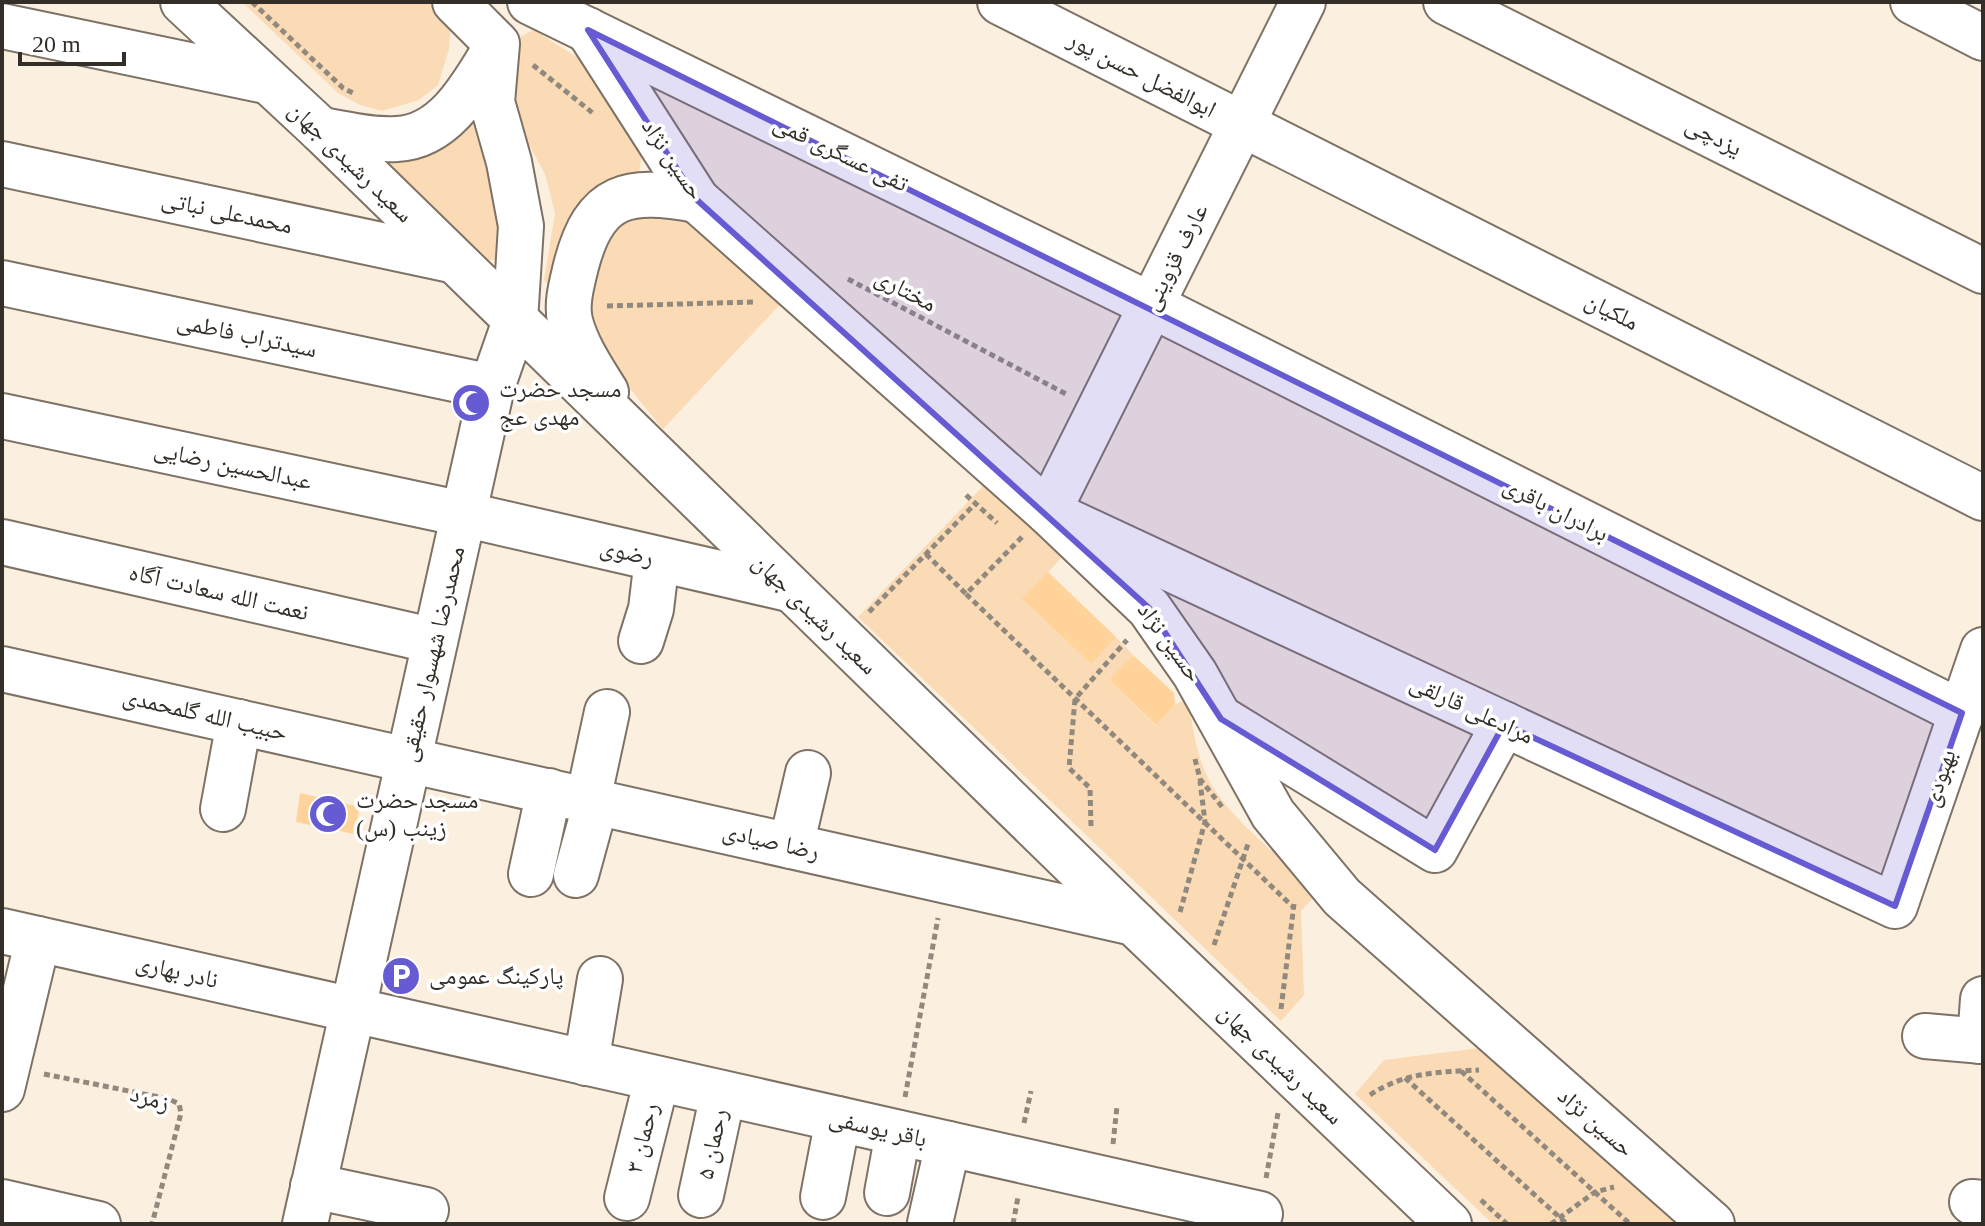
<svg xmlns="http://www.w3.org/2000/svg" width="1985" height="1226" viewBox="0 0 1985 1226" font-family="'Times New Roman','Noto Naskh Arabic',serif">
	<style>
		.green { fill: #fadbb5 }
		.building { fill: #ffd39a }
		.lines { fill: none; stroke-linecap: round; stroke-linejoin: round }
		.minor-casing { stroke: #7d7265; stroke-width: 48 }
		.path { stroke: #91897e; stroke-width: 5; stroke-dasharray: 6 4; stroke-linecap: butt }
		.minor { stroke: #fff; stroke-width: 44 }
		.marked { fill: #675bd4; fill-opacity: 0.2; stroke: #675bd4; stroke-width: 6; stroke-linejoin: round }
		.labels { text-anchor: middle; stroke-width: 7; stroke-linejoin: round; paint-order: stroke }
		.street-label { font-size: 24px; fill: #332e28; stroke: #fff }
		.poi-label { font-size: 24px; fill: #332e28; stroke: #fff; text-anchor: start }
	</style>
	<rect width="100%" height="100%" fill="#fbefe0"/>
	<g class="green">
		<path d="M242 2H438L451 21 449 49 438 85 419 100 382 111 360 105 338 93Z"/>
		<path d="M534 30 605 75 642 154 639 173C632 175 622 175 615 177 571 191 563 249 550 286L544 280 555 213 545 174 510 109 516 45 521 36Z"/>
		<path d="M473 120 507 194 499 260H486L374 151Z"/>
		<path d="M669 210 707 227 789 295 663 429C648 410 589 342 587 322 583 297 602 249 610 224Z"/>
		<path d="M986 483 1061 558 1023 600 1090 663 1116 637 1133 655 1109 680 1155 725 1175 705 1188 698C1192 725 1196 752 1207 776 1226 817 1285 861 1319 892L1301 911 1304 995 1281 1021 858 617Z"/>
		<path d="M1480 1048 1677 1224H1493L1355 1094 1384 1060Z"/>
	</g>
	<g class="building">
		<path d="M1048 572 1116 637 1091 664 1022 599Z"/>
		<path d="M1133 655 1174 693 1175 705 1156 725 1109 680Z"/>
		<path d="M300 793 360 807 354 834 296 822Z"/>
	</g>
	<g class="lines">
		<g class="minor-casing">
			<g id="minor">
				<path d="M183 2 321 130 1134 923 1449 1224"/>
				<path d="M530 2 1151 305 1962 713"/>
				<path d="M1000 2 1983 498"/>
				<path d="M1303 2 1048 512 1895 906 1983 650"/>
				<path d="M1446 2 1983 271"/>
				<path d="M1913 2 1983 38"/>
				<path d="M2 26 266 81"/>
				<path d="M588 30 697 200 1048 512 1149 608 1195 674 1273 814 1342 897 1712 1224"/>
				<path d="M321 130C346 134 373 141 397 139 444 137 471 89 492 54"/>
				<path d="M2 164 451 260"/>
				<path d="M2 283 492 387"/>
				<path d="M606 392C593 371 576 346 570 321 566 303 572 283 576 266 595 192 628 188 697 200"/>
				<path d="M2 416 463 514 789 589"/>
				<path d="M2 542 435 641"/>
				<path d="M641 641 651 609 657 559"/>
				<path d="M2 669 1134 923"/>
				<path d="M1225 721 1435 850 1504 724"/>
				<path d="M588 800 607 712"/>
				<path d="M223 809 239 722"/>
				<path d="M791 846 808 773"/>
				<path d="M531 874 549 791"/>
				<path d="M576 875 596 802"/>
				<path d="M2 931 1260 1214"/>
				<path d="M1925 1036 1983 1041"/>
				<path d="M1980 1041 1983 999"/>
				<path d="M586 1063 600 979"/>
				<path d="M2 1089 38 939"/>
				<path d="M313 1186 426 1210"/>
				<path d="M887 1193 898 1133"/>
				<path d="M701 1195 723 1094"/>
				<path d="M823 1197 838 1119"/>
				<path d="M627 1198 657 1079"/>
				<path d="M2 1202 98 1224"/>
				<path d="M1972 1202 1983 1203"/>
				<path d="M930 1223 948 1144"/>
				<path d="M305 1224 492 387 515 321 521 226 509 162 492 102 497 44 455 2"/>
			</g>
		</g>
		<g class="path">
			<path d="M252 2 343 88 355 94"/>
			<path d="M533 65 594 114"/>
			<path d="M848 279 1066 394"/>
			<path d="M607 306 753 302"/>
			<path d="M966 495 997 523"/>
			<path d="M1022 537 966 594 1292 906"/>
			<path d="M926 554 966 594"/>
			<path d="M869 612 975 504"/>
			<path d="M1195 759 1200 779 1223 808"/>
			<path d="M1091 826 1090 788 1069 768 1075 699 1127 640"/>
			<path d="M1180 912 1205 822 1200 781"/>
			<path d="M1214 945 1248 844"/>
			<path d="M1281 1009 1294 904"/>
			<path d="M1461 1071 1630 1224"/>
			<path d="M44 1074 169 1099 179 1104 181 1113 152 1224"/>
			<path d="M1405 1078 1567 1224"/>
			<path d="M1370 1095C1404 1072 1440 1072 1479 1070"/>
			<path d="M905 1097 938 918"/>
			<path d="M1024 1123 1031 1091"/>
			<path d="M1113 1144 1117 1106"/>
			<path d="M1266 1178 1278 1113"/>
			<path d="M1481 1200 1507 1224"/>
			<path d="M1013 1224 1018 1197"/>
			<path d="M1551 1224 1595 1192 1614 1187"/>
		</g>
		<use href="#minor" class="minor"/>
	</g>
	<path class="marked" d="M588 30 1962 713 1895 906 1504 724 1435 850 1221 719 1149 608 697 200Z"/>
	<defs>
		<g id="mosque-disc" transform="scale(2)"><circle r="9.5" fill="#675bd4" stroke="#fff"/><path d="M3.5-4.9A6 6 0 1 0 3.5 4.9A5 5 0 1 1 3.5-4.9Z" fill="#fff"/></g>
		<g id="parking-disc" transform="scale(2)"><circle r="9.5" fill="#675bd4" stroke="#fff"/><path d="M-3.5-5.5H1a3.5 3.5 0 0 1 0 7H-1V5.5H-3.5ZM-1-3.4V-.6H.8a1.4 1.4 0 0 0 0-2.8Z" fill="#fff"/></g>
	</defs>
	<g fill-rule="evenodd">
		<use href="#mosque-disc" x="471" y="403"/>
		<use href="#mosque-disc" x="328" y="814"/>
		<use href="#parking-disc" x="401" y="976"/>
	</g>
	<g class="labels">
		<g class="street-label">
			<text transform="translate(1142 74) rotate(27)" y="8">ابوالفضل حسن پور</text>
			<text transform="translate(1714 136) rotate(27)" y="8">یزدچی</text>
			<text transform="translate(841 153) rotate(26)" y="8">تفی عسگری قمی</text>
			<text transform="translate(673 159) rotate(56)" y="8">حسین نژاد</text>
			<text transform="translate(351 162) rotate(44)" y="8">سعید رشیدی جهان</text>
			<text transform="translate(227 212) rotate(12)" y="8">محمدعلی نباتی</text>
			<text transform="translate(1175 257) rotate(-63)" y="8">عارف قزوینی</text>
			<text transform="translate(906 290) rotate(28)" y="8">مختاری</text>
			<text transform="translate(1612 311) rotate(27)" y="8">ملکیان</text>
			<text transform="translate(247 335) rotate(12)" y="8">سیدتراب فاطمی</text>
			<text transform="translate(233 465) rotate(12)" y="8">عبدالحسین رضایی</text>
			<text transform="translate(1556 509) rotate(27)" y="8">برادران باقری</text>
			<text transform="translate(627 552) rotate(13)" y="8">رضوی</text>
			<text transform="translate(219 592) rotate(13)" y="8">نعمت الله سعادت آگاه</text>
			<text transform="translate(815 614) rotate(44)" y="8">سعید رشیدی جهان</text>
			<text transform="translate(1170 642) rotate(54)" y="8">حسین نژاد</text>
			<text transform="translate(432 654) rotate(-77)" y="8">محمدرضا شهسوار حقیقی</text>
			<text transform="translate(1472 709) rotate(25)" y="8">مرادعلی قارلقی</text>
			<text transform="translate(205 714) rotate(13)" y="8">حبیب الله گلمحمدی</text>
			<text transform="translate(1939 778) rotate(-71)" y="8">بهبودی</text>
			<text transform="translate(771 841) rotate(13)" y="8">رضا صیادی</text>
			<text transform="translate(177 971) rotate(13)" y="8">نادر بهاری</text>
			<text transform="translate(1281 1064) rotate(44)" y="8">سعید رشیدی جهان</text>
			<text transform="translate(150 1098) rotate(16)" y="8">زمرد</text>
			<text transform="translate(1596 1122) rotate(41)" y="8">حسین نژاد</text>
			<text transform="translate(878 1128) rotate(13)" y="8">باقر یوسفی</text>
			<text transform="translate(642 1138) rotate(-76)" y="8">رحمان ۳</text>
			<text transform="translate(712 1144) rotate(-78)" y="8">رحمان ۵</text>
		</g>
		<g class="poi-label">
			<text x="499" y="397">مسجد حضرت<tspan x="499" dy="28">مهدی عج</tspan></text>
			<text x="356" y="808">مسجد حضرت<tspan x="356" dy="28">زینب (س)</tspan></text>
			<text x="429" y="984">پارکینگ عمومی</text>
		</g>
	</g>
	<rect width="1985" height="1226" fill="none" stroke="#332e28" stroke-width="8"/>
	<path d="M20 52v12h104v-12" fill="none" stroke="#332e28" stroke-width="4"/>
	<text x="32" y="52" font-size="24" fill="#332e28" stroke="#ffffff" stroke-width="6" paint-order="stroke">20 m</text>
</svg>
